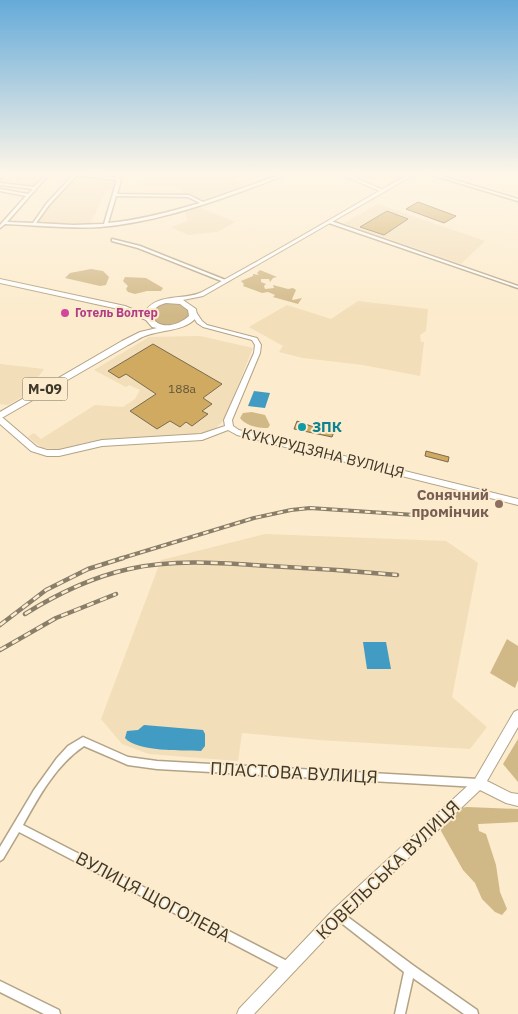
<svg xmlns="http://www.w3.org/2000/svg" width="518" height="1014" viewBox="0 0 518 1014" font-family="'IBM Plex Sans',sans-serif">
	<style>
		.built { fill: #f2deb8 }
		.green { fill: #d1b887 }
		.water { fill: #429bc2 }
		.building { fill: #cfaa60; stroke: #7a6c50 }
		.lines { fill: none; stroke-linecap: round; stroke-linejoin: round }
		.street-casing { stroke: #b3a386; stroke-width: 3 }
		.secondary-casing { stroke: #b3a386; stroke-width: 2 }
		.primary-casing { stroke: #b3a386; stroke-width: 2 }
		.street { fill: #fff; fill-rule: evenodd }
		.secondary { fill: #fff; fill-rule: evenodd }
		.primary { fill: #fff; fill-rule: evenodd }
		.rail-far1-casing { stroke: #887e6a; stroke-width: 4 }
		.rail-casing { stroke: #887e6a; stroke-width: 4.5 }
		.rail-far1 { stroke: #fcebcc; stroke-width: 2; stroke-dasharray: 5.5; stroke-linecap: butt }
		.rail { stroke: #fcebcc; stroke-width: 2.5; stroke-dasharray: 7; stroke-linecap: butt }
		.hotel-dot { fill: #d1479c; stroke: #fcebcc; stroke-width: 2 }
		.culture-dot { fill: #0f9aa8; stroke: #fcebcc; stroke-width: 2 }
		.education-dot { fill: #8d6e63; stroke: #fcebcc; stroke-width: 2 }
		.labels { text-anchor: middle; stroke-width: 4; stroke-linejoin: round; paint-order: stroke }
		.far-hotel-label { font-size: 12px; font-weight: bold; fill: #b23c85; stroke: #fcebcc; text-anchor: start }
		.number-label { font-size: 12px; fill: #625438 }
		.shield { fill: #fcebcc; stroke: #776e5b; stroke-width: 1 }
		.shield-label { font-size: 14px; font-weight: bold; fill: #3e382b }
		.culture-label { font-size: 15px; font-weight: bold; fill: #0d838f; stroke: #fcebcc; text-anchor: start }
		.street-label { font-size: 15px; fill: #3e382b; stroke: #fcebcc }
		.education-label { font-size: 15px; font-weight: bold; fill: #785e54; stroke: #fcebcc; text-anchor: end }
		.near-street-label { font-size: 18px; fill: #3e382b; stroke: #fcebcc }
	</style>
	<rect width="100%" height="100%" fill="#fcebcc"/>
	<g class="built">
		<path d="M7 173H48L33 187 0 183V180Z"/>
		<path d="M164 173H220L245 185 201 200 181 192 182 187 136 185Z"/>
		<path d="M76 175 117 180 114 190 106 191 90 224 37 223 53 200Z"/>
		<path d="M378 204 485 241 461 264 344 223Z"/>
		<path d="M199 207 235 222 217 232 188 235 171 227 188 221 185 212Z"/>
		<path d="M358 301 428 309 426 331 420 335 421 342H424L420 376 363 365 303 358 279 352 283 346 249 327 287 305 331 319Z"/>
		<path d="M200 336 253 348 224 420 212 432 169 437 106 439 64 450 42 448 28 437 34 433 41 439 95 405 123 407 135 399 140 390 129 385 126 387 94 370 149 337Z"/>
		<path d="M0 364 44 369 35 381 46 383 8 405 0 404Z"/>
		<path d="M265 534 446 541 478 563 452 697 487 727 470 749 319 740 242 733 238 761 149 754 122 744 101 719 161 560Z"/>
	</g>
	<g class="green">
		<path d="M91 269 103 271 109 277 106 285 100 286 65 278 70 273Z"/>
		<path d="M260 270 277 277 273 278 270 282 269 279H261V282L266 284 264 286 265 289 274 288 273 285 288 289 293 288 296 290 292 299 293 300 302 298 298 304 273 297 275 295 268 292 262 293 243 286 244 284 241 281 253 276V274L259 275 257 273Z"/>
		<path d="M125 277 146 278 163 288 161 291H147L135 294 128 292 126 289 128 286 123 281Z"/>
		<path d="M165 303H177L190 310 189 317C176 327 163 329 150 318L151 311Z"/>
		<path d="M252 412 265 415 270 425 268 428C258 428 246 426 240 418L243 413Z"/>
		<path d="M507 639 518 646V680L515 688 490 673Z"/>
		<path d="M518 739V782L503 764Z"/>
		<path d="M467 807 518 809V822L478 824 479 831 486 834 496 865 500 892 507 909 502 915 495 912 482 899 475 883 463 870 441 831 442 825 454 809Z"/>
	</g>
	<g class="water">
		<path d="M254 391 270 393 265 408 248 406Z"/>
		<path d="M363 642H386L391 669H367Z"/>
		<path d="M144 725 203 730 205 734V746L201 751C182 750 137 752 125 738L127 731 138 730Z"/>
	</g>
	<g class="building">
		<path d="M418 202 456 216 444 223 406 209Z"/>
		<path d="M387 211 408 219 384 235 360 227Z"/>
		<path d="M153 344 222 384 203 398 212 404 202 411 208 414 192 426 186 422 180 427 170 421 157 429 130 411 156 394 126 374 119 378 108 371Z"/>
		<path d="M297 421 311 426 334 432 332 437 294 429Z"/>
		<path d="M426 451 449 457 448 462 425 456Z"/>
	</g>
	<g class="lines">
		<g class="street-casing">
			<g id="street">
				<path d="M3 173H6L0 179V176Z"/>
				<path d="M47 173H50L7 222 33 223 47 203 73 175H72V173L116 178 117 173H121L119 179 121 180 117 194 189 195 203 202 285 173H290C274 180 257 186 240 192 195 208 148 223 100 227 68 229 36 225 5 224L0 228V225L26 196 0 191V189L28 194 33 189 0 185V183L34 187ZM77 175 117 180 104 224 73 225 36 223 49 205ZM116 196 188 197 200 203C170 212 140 220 108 223Z"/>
				<path d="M358 173H362L352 179 349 178Z"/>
				<path d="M401 173H406L412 176 410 177Z"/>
				<path d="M425 173H431L518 199V201Z"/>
				<path d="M329 221H331L518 286V288L329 223Z"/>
				<path d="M112 239 140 246 228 281 224 282 138 248 112 241Z"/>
				<path d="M83 737 128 757 157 761 478 779 481 780 482 783 481 786 478 787 157 769 128 765 84 746C56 765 39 796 23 825L291 963 292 967 291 971 287 972 19 832 3 859 0 861V847L34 790 57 758 68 746Z"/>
				<path d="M338 910 341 912 414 966 477 1010 478 1014H464L413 978 405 1014H395L404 972 335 918 333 915 335 912Z"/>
				<path d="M0 981 59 1010 60 1014H44L0 992Z"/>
			</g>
		</g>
		<g class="secondary-casing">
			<g id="secondary">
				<path d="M337 173H344L386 191 382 192Z"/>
				<path d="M194 311 196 312 202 321 207 325 257 338 261 345 260 353 232 420 233 426 239 430 518 499V505L237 435 228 430 202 440 102 446 59 456H47L31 451 0 424V417L3 418 37 447 47 450H59L102 440 201 434 225 426 224 420 254 353 255 345 252 340 203 327 197 323 191 313Z"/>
				<path d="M518 710V727L487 781 511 793 518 794V806L506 803 480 790 343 920 254 1014H237L239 1009 333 910 475 779 514 712Z"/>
			</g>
		</g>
		<g class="primary-casing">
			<path id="primary" d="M410 173H417L203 296 183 300 196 309 197 317C184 332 163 329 145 336 139 338 134 342 128 345L0 419V412L122 341 140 332 157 328 152 327 146 320 123 310 0 283V279L125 306 144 314C154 292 184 301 202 292 272 254 341 213 410 173ZM166 303 180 304 188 310 189 316C178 326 158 331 151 315 153 308 159 305 166 303Z"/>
		</g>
		<use href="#street" class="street"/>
		<use href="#secondary" class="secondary"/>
		<use href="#primary" class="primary"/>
		<g class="rail-far1-casing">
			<path id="rail-far1" d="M119 559 254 518 291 510 310 508 415 515"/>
		</g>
		<g class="rail-casing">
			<g id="rail">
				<path d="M25 614C57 594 92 577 129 569 174 559 222 563 269 566 311 568 354 571 397 575"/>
				<path d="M0 625 46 590 88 569 123 558"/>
				<path d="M0 650 56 618 116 594"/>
			</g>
		</g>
		<use href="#rail-far1" class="rail-far1"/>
		<use href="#rail" class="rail"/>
	</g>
	<linearGradient id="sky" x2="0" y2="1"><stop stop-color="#65aad9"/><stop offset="0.55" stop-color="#fef6e8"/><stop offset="1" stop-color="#fef6e8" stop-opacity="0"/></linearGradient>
	<rect width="518" height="315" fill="url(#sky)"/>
	<circle class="hotel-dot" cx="65" cy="313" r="5"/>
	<circle class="culture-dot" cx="302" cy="427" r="5"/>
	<circle class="education-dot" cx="499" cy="504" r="5"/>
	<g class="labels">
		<g class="far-hotel-label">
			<text x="75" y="317">Готель Волтер</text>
		</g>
		<g class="number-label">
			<text x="182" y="393">188а</text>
		</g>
		<rect class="shield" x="22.5" y="377.5" width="45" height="23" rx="4"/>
		<g class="shield-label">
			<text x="45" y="394">М-09</text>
		</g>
		<g class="culture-label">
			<text x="312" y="432">ЗПК</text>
		</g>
		<g class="street-label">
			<text transform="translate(323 453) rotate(14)" y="5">КУКУРУДЗЯНА ВУЛИЦЯ</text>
		</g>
		<g class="education-label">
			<text x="489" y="500">Сонячний<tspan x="489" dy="17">промінчик</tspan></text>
		</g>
		<g class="near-street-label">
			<text transform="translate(294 773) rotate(3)" y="6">ПЛАСТОВА ВУЛИЦЯ</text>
			<text transform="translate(388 870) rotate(-44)" y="6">КОВЕЛЬСЬКА ВУЛИЦЯ</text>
			<text transform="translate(153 897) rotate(28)" y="6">ВУЛИЦЯ ЩОГОЛЕВА</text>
		</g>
	</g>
</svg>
